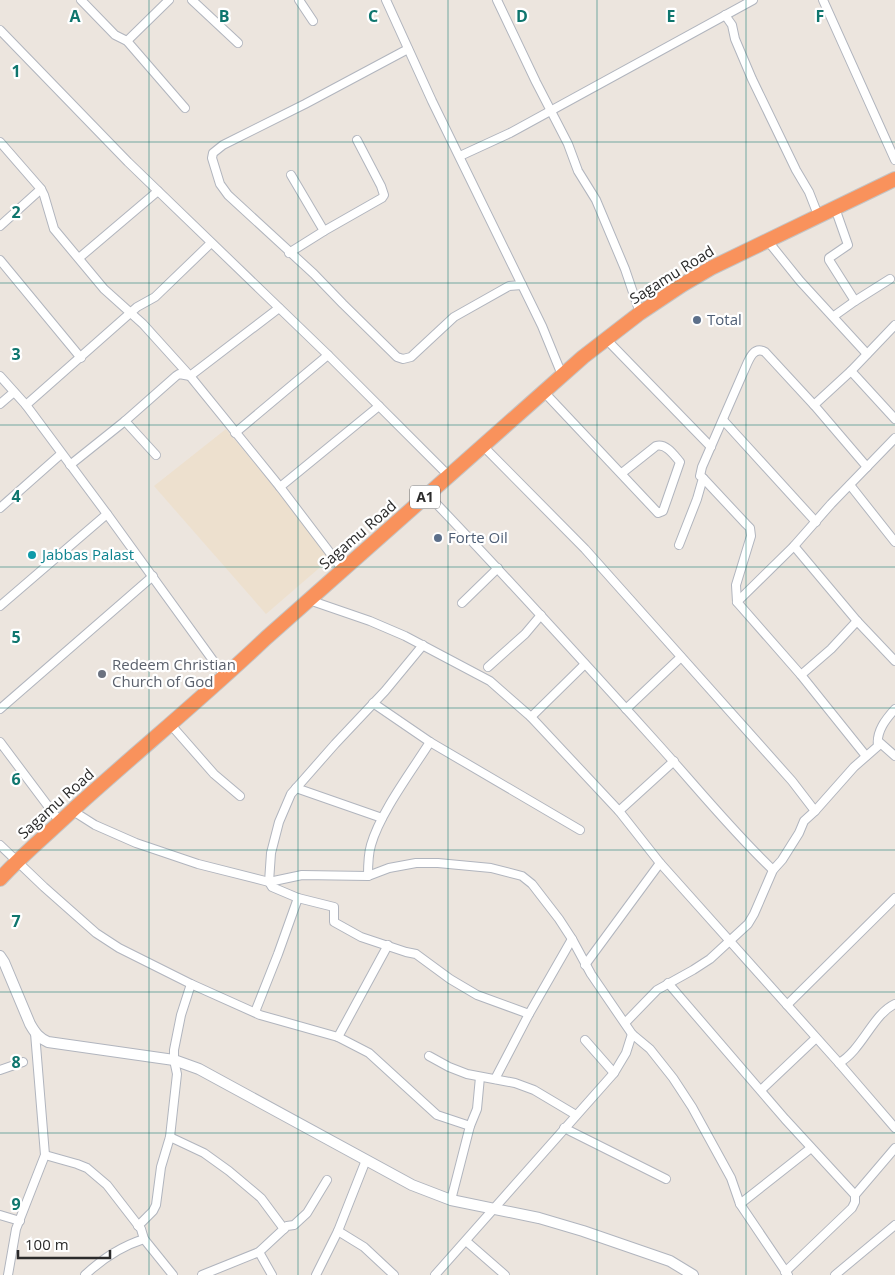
<svg xmlns="http://www.w3.org/2000/svg" width="895" height="1275" viewBox="0 0 895 1275" font-family="'Open Sans',sans-serif">
	<style>
		.education { fill: #ede0ce }
		.lines { fill: none; stroke-linecap: round; stroke-linejoin: round }
		.street-casing { stroke: #b1b5be; stroke-width: 10 }
		.secondary-casing { stroke: #b1b5be; stroke-width: 12 }
		.highway-casing { stroke: #c4c4c4; stroke-width: 16 }
		.street { stroke: #fff; stroke-width: 8 }
		.secondary { stroke: #fff; stroke-width: 10 }
		.highway { stroke: #f9925c; stroke-width: 14 }
		.grid { fill: none; stroke: #0f766e; stroke-width: 1; stroke-opacity: 0.55 }
		.service-dot { fill: #5c6f8a; stroke: #fff; stroke-width: 2 }
		.culture-dot { fill: #0f9aa8; stroke: #fff; stroke-width: 2 }
		.worship-dot { fill: #6b7280; stroke: #fff; stroke-width: 2 }
		.labels { text-anchor: middle; stroke-width: 4.5; stroke-linejoin: round; paint-order: stroke }
		.shield { fill: #fff; stroke: #6b6b6b; stroke-width: 1 }
		.shield-label { font-size: 14px; font-weight: bold; fill: #2b2b2b }
		.street-label { font-size: 15px; fill: #2b2b2b; stroke: #fff }
		.service-label { font-size: 15px; fill: #4e5e75; stroke: #fff; text-anchor: start }
		.culture-label { font-size: 15px; fill: #0d838f; stroke: #fff; text-anchor: start }
		.worship-label { font-size: 15px; fill: #5b616d; stroke: #fff; text-anchor: start }
		.grid-label { font-size: 16px; text-anchor: middle; font-weight: bold; fill: #0f766e; stroke: #fff; stroke-width: 4.5; stroke-linejoin: round; paint-order: stroke }
	</style>
	<rect width="100%" height="100%" fill="#ece5de"/>
	<path class="education" d="M226 429 332 557 266 614 154 486Z"/>
	<g class="lines">
		<g class="street-casing">
			<g id="street">
				<path d="M81 0 115 35 127 41 185 108"/>
				<path d="M192 0 238 43"/>
				<path d="M299 0 313 21"/>
				<path d="M386 0 432 101 542 326 562 375"/>
				<path d="M497 0 536 82 568 144 578 171 596 200 625 269 640 313"/>
				<path d="M823 0 895 160"/>
				<path d="M725 15 732 25 735 39 752 79 796 170 809 192 818 215"/>
				<path d="M0 30 128 162 328 355 450 477"/>
				<path d="M127 41 169 0"/>
				<path d="M408 49 305 104 223 145 213 153 212 158 220 184 228 195 314 274 343 304 397 357 403 359 411 357 454 317 509 286 522 285"/>
				<path d="M0 142 41 189 44 195 54 229 104 289 143 324 190 376 280 487 343 570"/>
				<path d="M460 156 510 133 753 0"/>
				<path d="M291 175 324 231"/>
				<path d="M835 208 848 245 829 258V260L855 301"/>
				<path d="M0 226 41 189"/>
				<path d="M767 240 800 281 867 354"/>
				<path d="M289 253 324 231 382 198 384 195 381 186 357 140"/>
				<path d="M79 258 158 191"/>
				<path d="M0 260 81 358"/>
				<path d="M834 316 855 301 890 279"/>
				<path d="M606 339 711 447"/>
				<path d="M851 371 895 419"/>
				<path d="M0 376 26 405 107 514 225 677"/>
				<path d="M544 392 658 513 663 511 680 462C674 455 666 443 656 446L622 473"/>
				<path d="M0 404 14 392"/>
				<path d="M26 405 137 307 155 297 211 243"/>
				<path d="M814 405 851 371 895 325"/>
				<path d="M723 420 816 522"/>
				<path d="M125 421 156 455"/>
				<path d="M235 433 328 355"/>
				<path d="M483 446 585 549 792 781 815 811"/>
				<path d="M70 465 125 421 176 376 179 374 190 376 279 308"/>
				<path d="M703 478 746 524 750 528 751 536 736 585 737 602 801 675 866 756"/>
				<path d="M850 485 895 542"/>
				<path d="M280 487 379 406"/>
				<path d="M428 495C506 576 581 659 656 742 695 785 731 830 773 870"/>
				<path d="M0 508 61 454"/>
				<path d="M679 545 697 499 703 478 700 476 702 467 743 373C748 363 752 345 765 352L814 405 867 467"/>
				<path d="M794 546 857 621 895 661"/>
				<path d="M309 600 370 621 405 636 490 681 531 717 619 811 660 863 839 1063 895 1128"/>
				<path d="M737 602 794 546 831 504 895 438"/>
				<path d="M462 603 498 568"/>
				<path d="M0 606 107 514"/>
				<path d="M423 645 385 691 335 744 291 794 279 822 271 853 269 882 272 887 298 898 334 907V922L361 937 406 952 416 954 450 979 477 995 529 1014"/>
				<path d="M488 667 525 634 541 615"/>
				<path d="M801 675 831 649 857 621"/>
				<path d="M373 703 430 742 580 830"/>
				<path d="M0 709 153 576"/>
				<path d="M626 709 681 657"/>
				<path d="M531 717 585 664"/>
				<path d="M171 725 214 774 240 796"/>
				<path d="M878 741 895 756"/>
				<path d="M0 742 60 822"/>
				<path d="M296 788 382 818"/>
				<path d="M73 811 95 825 136 843 198 864 269 882 302 875 368 876 389 868 416 863H438L491 868 522 876 532 884 559 919 572 939 591 974 632 1034 650 1049 673 1078 692 1107 731 1178 740 1204 788 1275"/>
				<path d="M619 811 674 761"/>
				<path d="M0 845 44 887 96 933 119 948 191 984 260 1015 338 1037 369 1053 437 1115 470 1126"/>
				<path d="M368 876C368 866 368 855 371 845 380 813 411 772 430 742"/>
				<path d="M585 965 660 863"/>
				<path d="M668 983 785 1119 855 1195"/>
				<path d="M787 1005 895 898"/>
				<path d="M255 1012 278 954 298 898"/>
				<path d="M625 1023 657 990 693 970 710 959 748 924 754 914 773 870 782 860 799 833 804 821 815 811 854 767 878 746C876 731 886 719 895 709"/>
				<path d="M338 1037 388 945"/>
				<path d="M585 1040 614 1073"/>
				<path d="M429 1056 449 1067 467 1074 515 1083 534 1090 576 1115"/>
				<path d="M839 1063C862 1050 873 1014 895 1004"/>
				<path d="M0 1070 23 1062"/>
				<path d="M495 1079 529 1014 572 939"/>
				<path d="M761 1090 816 1038"/>
				<path d="M564 1128 666 1179"/>
				<path d="M170 1137 204 1153 229 1171 261 1198 284 1229"/>
				<path d="M45 1155 77 1164 87 1168 107 1185 141 1229 144 1239 173 1275"/>
				<path d="M451 1200 470 1126 477 1109 480 1077"/>
				<path d="M740 1204 811 1148"/>
				<path d="M0 1215 20 1221"/>
				<path d="M138 1226 153 1211 156 1205 161 1167 170 1137 177 1074 174 1060V1050L181 1015 191 984"/>
				<path d="M338 1231 364 1247 394 1275"/>
				<path d="M466 1241 505 1275"/>
				<path d="M259 1252 272 1275"/>
				<path d="M785 1272 852 1208 855 1202V1195L895 1148"/>
				<path d="M8 1275 16 1229 45 1155 35 1033"/>
				<path d="M85 1275C102 1259 122 1246 144 1239"/>
				<path d="M202 1275 259 1252 287 1226 294 1225 307 1213 327 1180"/>
				<path d="M316 1275 338 1231 366 1160"/>
				<path d="M435 1275 614 1073 626 1053 632 1034"/>
				<path d="M835 1275 895 1225"/>
			</g>
		</g>
		<g class="secondary-casing">
			<path id="secondary" d="M0 956 4 962 30 1024C35 1033 39 1038 48 1042L174 1060 199 1069 412 1185 451 1200 539 1218 583 1231 670 1261 693 1275"/>
		</g>
		<g class="highway-casing">
			<path id="highway" d="M0 879C23 854 50 832 75 808 138 751 204 697 266 638L583 357 640 313 682 285 711 268 895 179"/>
		</g>
		<use href="#street" class="street"/>
		<use href="#secondary" class="secondary"/>
		<use href="#highway" class="highway"/>
	</g>
	<path class="grid" d="M149 0V1275M298 0V1275M448 0V1275M597 0V1275M746 0V1275M0 142H895M0 283H895M0 425H895M0 567H895M0 708H895M0 850H895M0 992H895M0 1133H895"/>
	<g class="service-dot">
		<circle cx="697" cy="320" r="5"/>
		<circle cx="438" cy="538" r="5"/>
	</g>
	<circle class="culture-dot" cx="32" cy="555" r="5"/>
	<circle class="worship-dot" cx="102" cy="674" r="5"/>
	<g class="labels">
		<rect class="shield" x="410" y="485.5" width="30" height="23" rx="4"/>
		<g class="shield-label">
			<text x="425" y="502">A1</text>
		</g>
		<g class="street-label">
			<text transform="translate(672 275) rotate(-32)" y="5">Sagamu Road</text>
			<text transform="translate(358 535) rotate(-41)" y="5">Sagamu Road</text>
			<text transform="translate(56 804) rotate(-42)" y="5">Sagamu Road</text>
		</g>
		<g class="service-label">
			<text x="707" y="325">Total</text>
			<text x="448" y="543">Forte Oil</text>
		</g>
		<g class="culture-label">
			<text x="42" y="560">Jabbas Palast</text>
		</g>
		<g class="worship-label">
			<text x="112" y="670">Redeem Christian<tspan x="112" dy="17">Church of God</tspan></text>
		</g>
	</g>
	<g class="grid-label">
		<text x="75" y="22">A</text>
		<text x="224" y="22">B</text>
		<text x="373" y="22">C</text>
		<text x="522" y="22">D</text>
		<text x="671" y="22">E</text>
		<text x="820" y="22">F</text>
		<text x="16" y="77">1</text>
		<text x="16" y="218">2</text>
		<text x="16" y="360">3</text>
		<text x="16" y="502">4</text>
		<text x="16" y="643">5</text>
		<text x="16" y="785">6</text>
		<text x="16" y="927">7</text>
		<text x="16" y="1068">8</text>
		<text x="16" y="1210">9</text>
	</g>
	<path d="M18 1250v8h92v-8" fill="none" stroke="#2b2b2b" stroke-width="2.5"/>
	<text x="25" y="1250" font-size="15" fill="#2b2b2b" stroke="#ffffff" stroke-width="4" paint-order="stroke">100 m</text>
</svg>
